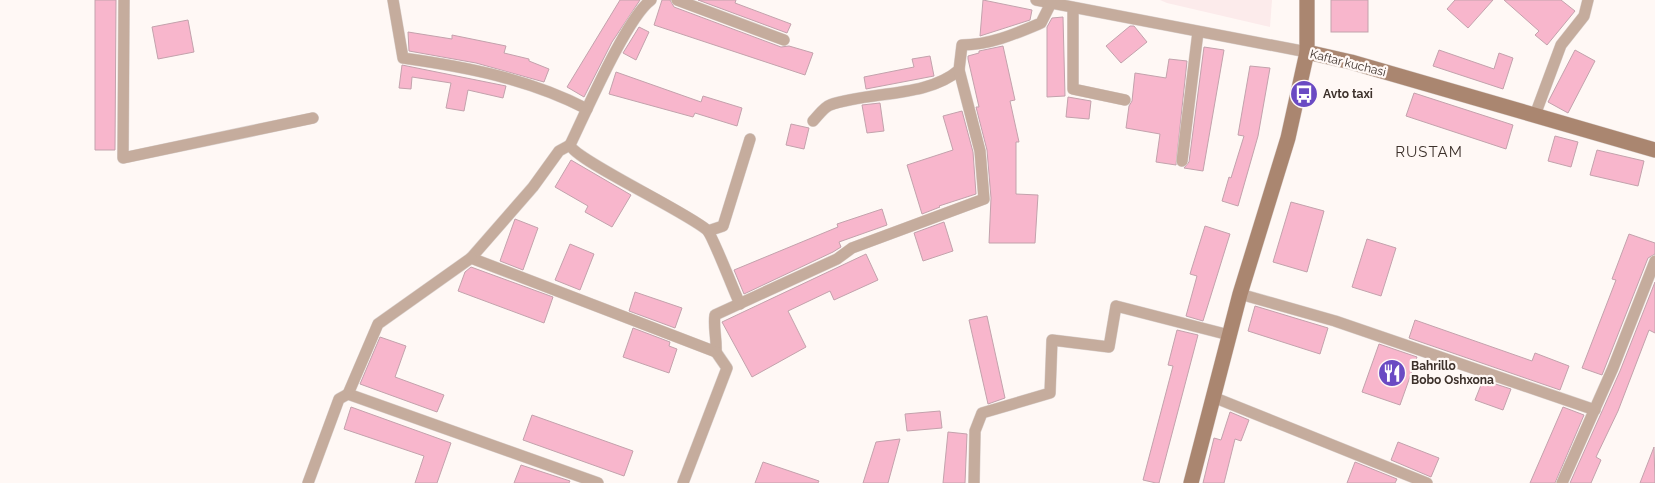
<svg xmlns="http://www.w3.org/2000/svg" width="1655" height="483" viewBox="0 0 1655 483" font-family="Raleway,sans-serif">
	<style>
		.education { fill: #fcebeb }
		.building { fill: #f8b6cc; stroke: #c3a2ac }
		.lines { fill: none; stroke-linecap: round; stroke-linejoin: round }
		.street-casing { stroke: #dcd4d1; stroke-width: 12 }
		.secondary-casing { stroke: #dcd4d1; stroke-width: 16 }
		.street { stroke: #c5ac9d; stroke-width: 11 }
		.secondary { stroke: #aa8670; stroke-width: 15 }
		.labels { text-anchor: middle; stroke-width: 4.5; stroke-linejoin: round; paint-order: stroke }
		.street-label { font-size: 12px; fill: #3d312b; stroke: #fff8f5 }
		.poi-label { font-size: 12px; font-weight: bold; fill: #3d312b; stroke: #fff8f5; text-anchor: start }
		.quarter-label { font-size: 15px; letter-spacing: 1px; fill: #3d312b; stroke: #fff8f5 }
	</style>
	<rect width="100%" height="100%" fill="#fff8f5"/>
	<path class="education" d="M1160 0H1272L1270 27 1167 3Z"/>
	<g class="building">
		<path d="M95 0H116L115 150H95Z"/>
		<path d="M620 0H640L612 42 584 97 567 87Z"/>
		<path d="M662 0H670L674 7 781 47 789 46 813 53 805 75 654 25Z"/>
		<path d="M698 0H736L735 3 791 24 787 33Z"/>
		<path d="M983 0 1032 10 1030 20 980 36Z"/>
		<rect x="1331" y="0" width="37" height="32"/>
		<path d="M1455 0H1493L1468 28 1447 9Z"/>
		<path d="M1504 0H1561L1575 11 1547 45 1535 35 1539 31Z"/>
		<path d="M1063 17 1065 96 1047 97V27L1052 18Z"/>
		<path d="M188 20 194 52 158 59 152 27Z"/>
		<path d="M1130 26H1134L1147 42 1121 63 1106 46Z"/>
		<path d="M639 27 649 32 636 60 623 53Z"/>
		<path d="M408 32 452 39V35L506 46 504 53 529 59V61L549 69 544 82 476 63 409 51Z"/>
		<path d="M1003 46 1015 100 1010 101 1019 142H1016V194L1038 195 1035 243H989L991 198 987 150 976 107H979L968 59V56L979 53V51Z"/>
		<path d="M1204 47 1224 50 1203 171 1184 168 1189 162Z"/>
		<path d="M1439 50 1494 69 1499 53 1513 58 1503 89 1433 66Z"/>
		<path d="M1575 50 1595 61 1568 113 1548 102Z"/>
		<path d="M930 56 934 76 866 89 864 77 914 67 912 59Z"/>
		<path d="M1169 59 1187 61 1176 165 1156 162 1160 134 1126 128 1129 106 1132 101 1135 73 1166 78Z"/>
		<path d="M402 65 506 86 503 98 468 90 464 111 446 108 451 83 412 77 411 89 399 88Z"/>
		<path d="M1250 66 1270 68 1258 136 1238 206 1222 201 1229 177 1231 178 1244 136 1238 135Z"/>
		<path d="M616 72 701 102 703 96 742 108 737 126 695 113 693 117 609 94Z"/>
		<path d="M1414 93 1513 125 1506 149 1406 116Z"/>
		<path d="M1068 97 1091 101 1089 119 1066 117Z"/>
		<path d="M880 103 884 131 867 133 862 105Z"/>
		<path d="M962 111 973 152 976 194 939 206 940 207 922 214 907 165 953 150 943 116Z"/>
		<path d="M791 124 809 128 804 149 786 145Z"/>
		<path d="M1555 136 1578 142 1571 167 1548 161Z"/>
		<path d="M1597 150 1644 161 1638 186 1590 175Z"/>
		<path d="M571 160 631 195 612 227 585 212 588 206 555 187Z"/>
		<path d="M1291 202 1324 211 1307 272 1273 262Z"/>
		<path d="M882 209 887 225 839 242 841 247 833 252 744 294 734 270 838 227 837 224Z"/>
		<path d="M515 219 538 228 523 270 500 261Z"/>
		<path d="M944 222 953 251 923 261 914 233Z"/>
		<path d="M1205 226 1230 234 1203 321 1186 316 1197 276 1190 274Z"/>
		<path d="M1629 234 1655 243V254L1648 258 1602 375 1582 368 1616 280 1612 279Z"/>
		<path d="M1367 239 1396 248 1381 296 1352 287Z"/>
		<path d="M570 244 594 254 580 290 555 280Z"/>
		<path d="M866 254 878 280 834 300 830 291 788 311 806 347 752 377 722 322Z"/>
		<path d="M471 267 553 297 544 323 458 291 465 272Z"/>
		<path d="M1655 282V333L1649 330 1618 411 1596 457 1601 460 1591 483H1570L1620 371Z"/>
		<path d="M635 292 682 308 675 328 629 311Z"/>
		<path d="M1255 306 1328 328 1320 354 1248 331Z"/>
		<path d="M987 316 1005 398 988 404 969 320Z"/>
		<path d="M1415 320 1532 361 1535 353 1569 366 1560 390 1409 338Z"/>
		<path d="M633 328 670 342 669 346 677 349 669 373 623 357Z"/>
		<path d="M1177 330 1198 335 1159 483H1156L1143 480 1173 366 1168 365Z"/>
		<path d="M380 337 406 346 395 377 444 395 437 412 360 384Z"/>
		<path d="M1379 344 1417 357 1400 405 1362 392Z"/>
		<path d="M1483 380 1511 389 1503 410 1475 400Z"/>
		<path d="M351 407 451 443 437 483H415L424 456 344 429Z"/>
		<path d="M1563 407 1584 415 1555 483H1530Z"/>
		<path d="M940 411 942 428 907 431 905 414Z"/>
		<path d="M1230 412 1249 420 1241 441 1235 439 1224 483H1203L1214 438 1221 440Z"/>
		<path d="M532 415 633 451 624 476 523 440Z"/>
		<path d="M948 432 967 434 965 483H943Z"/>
		<path d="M900 439 888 483H863L876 442Z"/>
		<path d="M1398 442 1439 458 1431 477 1391 460Z"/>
		<path d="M1654 447 1655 483H1640Z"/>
		<path d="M763 462 819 481 818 483H755Z"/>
		<path d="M1355 462 1397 479 1395 483H1347Z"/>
		<path d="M521 465 570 481 569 483H514Z"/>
	</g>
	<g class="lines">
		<g class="street-casing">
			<g id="street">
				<path d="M124 0 123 158 313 118"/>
				<path d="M393 0 403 58C467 67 529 79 587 109"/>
				<path d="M651 0C627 17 585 114 570 145 575 160 685 211 707 230 713 236 734 292 740 304"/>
				<path d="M677 0 784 40"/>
				<path d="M1036 0 1307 52"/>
				<path d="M1073 8V89L1125 100"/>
				<path d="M1535 115 1561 45 1584 16 1588 0"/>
				<path d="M813 121C818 116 824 107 830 105 869 91 927 98 959 70L962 45C990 45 1015 34 1041 23L1051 3"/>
				<path d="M570 145 559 151 533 187 471 258 716 352C717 339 713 327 715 315L837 259 852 248 984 199 980 151 959 70"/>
				<path d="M1182 161 1198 32"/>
				<path d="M708 231 723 226 750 139"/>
				<path d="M471 258 378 324 348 394 598 483"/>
				<path d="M1240 294 1335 321 1595 410"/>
				<path d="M1213 397 1427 483"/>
				<path d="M308 483 339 399 348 394"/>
				<path d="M683 483 727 368 716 352"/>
				<path d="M974 483 975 431 982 413 1050 393 1052 340 1109 347 1116 306 1229 335"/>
				<path d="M1562 483 1613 368 1655 261"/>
			</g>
		</g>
		<g class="secondary-casing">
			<g id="secondary">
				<path d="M1307 52 1351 62 1655 150"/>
				<path d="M1191 483 1240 294 1288 138 1307 52V0"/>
			</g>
		</g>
		<use href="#street" class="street"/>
		<use href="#secondary" class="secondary"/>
	</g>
	<defs>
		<g id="bus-disc" transform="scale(1.4375)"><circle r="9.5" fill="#6a4ac3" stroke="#fff8f5"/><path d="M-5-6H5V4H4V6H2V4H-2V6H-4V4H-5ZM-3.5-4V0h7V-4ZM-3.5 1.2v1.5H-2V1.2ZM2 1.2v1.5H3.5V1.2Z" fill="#fff"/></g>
		<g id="restaurant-disc" transform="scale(1.4375)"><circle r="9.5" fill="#6a4ac3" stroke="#fff8f5"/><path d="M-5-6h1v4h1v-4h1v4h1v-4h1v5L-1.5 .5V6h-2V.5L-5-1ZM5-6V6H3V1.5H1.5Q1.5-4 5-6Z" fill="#fff"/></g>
	</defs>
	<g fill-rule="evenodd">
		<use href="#bus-disc" x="1304" y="94"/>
		<use href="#restaurant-disc" x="1392" y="373"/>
	</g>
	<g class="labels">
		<g class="street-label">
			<text transform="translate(1348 63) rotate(14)" y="4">Kaftar kuchasi</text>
		</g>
		<g class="poi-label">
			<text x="1323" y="98">Avto taxi</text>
			<text x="1411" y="370">Bahrillo<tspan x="1411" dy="14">Bobo Oshxona</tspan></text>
		</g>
		<g class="quarter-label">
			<text x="1429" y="157">RUSTAM</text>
		</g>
	</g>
</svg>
